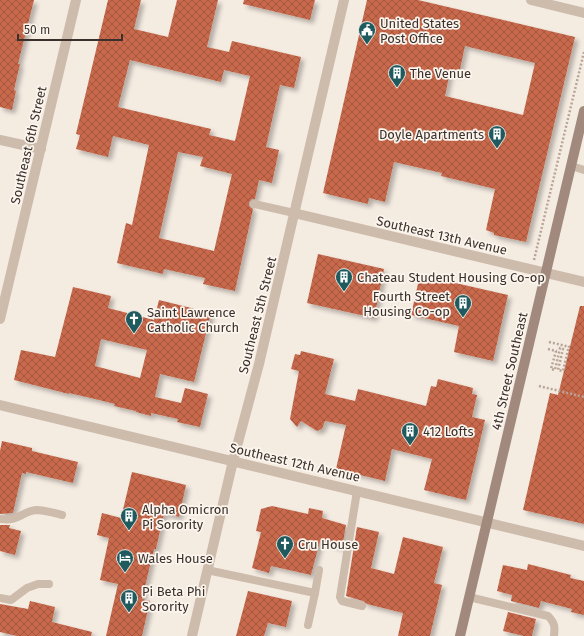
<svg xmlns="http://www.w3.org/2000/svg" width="584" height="636" viewBox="0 0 584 636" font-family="'Fira Sans',sans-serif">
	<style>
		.building { fill: url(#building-cross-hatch); fill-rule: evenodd; filter: url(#shadow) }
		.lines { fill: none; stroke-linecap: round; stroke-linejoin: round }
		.path { stroke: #b9a596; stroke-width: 2.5; stroke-dasharray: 2 2; stroke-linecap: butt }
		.service { stroke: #cdbbac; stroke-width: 8 }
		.minor { stroke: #cdbbac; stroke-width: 10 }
		.tertiary { stroke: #cdbbac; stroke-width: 10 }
		.secondary { stroke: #a18a7d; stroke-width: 10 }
		.labels { text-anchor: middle; stroke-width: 3.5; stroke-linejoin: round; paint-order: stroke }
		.poi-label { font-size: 13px; fill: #3b302b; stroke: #fbf5ee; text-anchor: start }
		.street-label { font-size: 13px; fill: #3b302b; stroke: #fbf5ee }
	</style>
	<defs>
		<pattern id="building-cross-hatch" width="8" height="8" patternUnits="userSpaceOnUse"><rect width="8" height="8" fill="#c8694b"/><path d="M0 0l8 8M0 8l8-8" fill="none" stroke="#a4573f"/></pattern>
		<filter id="shadow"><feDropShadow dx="3.5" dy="3.5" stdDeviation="2" flood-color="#0004"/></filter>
	</defs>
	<rect width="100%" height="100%" fill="#f4ebe1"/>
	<g class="building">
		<path d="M0 0H34L18 64H20L14 90 16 91 12 110 0 107Z"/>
		<path d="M108 0H141L134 29 168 37 177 0H218L207 47 229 52 232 41 301 57 294 88 280 85 266 147 279 150 272 183 259 180 255 199H252L249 202V206L253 209 235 291 203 284 205 278 164 269 163 274 117 263 126 223 132 225 149 145 113 136 108 157 76 149 80 135 76 134ZM130 60 221 82 224 70 250 76 235 141 209 135 211 129 118 107ZM178 152 203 157 200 166 232 174 214 251 159 238Z"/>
		<path d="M244 0H315L310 20 243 4Z"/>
		<path d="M367 0H418L575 37 526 242 494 235V233L486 230 495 189 441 176 442 173 394 162 385 202 369 198 368 204 323 193ZM465 46 535 63 523 115 445 96 450 72 459 74Z"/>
		<path d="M318 254 384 269 374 318 307 303Z"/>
		<path d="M420 275 508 295 493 361 454 352 459 326 411 315Z"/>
		<path d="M73 287 111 296 108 308 154 320 159 300 211 313 194 382 160 374 155 397 181 403 185 388 208 394 200 427 177 422 178 419 151 413V416L136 412V411L114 406 115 404 95 399 69 393V394L14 380 21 350 55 357ZM101 339 147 350 140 378 95 366Z"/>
		<path d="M580 306H584V524L523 510 550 393 558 395Z"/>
		<path d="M301 351 334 359 325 394 355 401 358 389 426 406 431 386 436 387 438 379 473 388 472 394 477 395 472 417 485 420 466 500 424 490 432 459 392 449 385 481 336 469 346 425 325 421 322 429 317 431 301 421 297 427 290 419 299 371 291 369 295 354 300 355Z"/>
		<path d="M2 441 32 448V451L78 462 73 483 26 472V474L22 473 13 513 0 514V451Z"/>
		<path d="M132 472 186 485 179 517 164 513 156 549H154L142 599 150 601 142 636H106L118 584 100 580 109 538 97 535 102 513 121 518Z"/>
		<path d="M272 506 308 514 309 508 323 511 322 518 346 525 342 548 320 541 311 575 271 566 269 573 252 568 261 532 256 531 261 509Z"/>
		<path d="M0 525H10L9 528 21 531 15 555 0 551Z"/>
		<path d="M357 527 379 532 371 568 394 574 403 537 443 547 434 583 442 585 430 636H398L403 613 367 604 363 601 346 596Z"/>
		<path d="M528 564 571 575 570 578 584 581V615L571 612 572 609 541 601 539 608 511 601 512 595 497 591 503 565 527 570Z"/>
		<path d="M248 591 292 601 286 627 268 623 264 636H236Z"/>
		<path d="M30 601 55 607 52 622 92 632 91 636H17L0 632V604L28 609Z"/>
		<path d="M508 612 536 619 532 636H524L503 631Z"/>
	</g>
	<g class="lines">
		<g class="path">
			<path d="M534 260 584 52"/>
			<path d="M549 342 570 347"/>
			<path d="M548 349 556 351 551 369 555 370 560 348 563 349 558 370 563 371 569 346"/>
			<path d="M539 386 584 397"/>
		</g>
		<g class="service">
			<path d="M571 166 584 170"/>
			<path d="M254 204 294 213"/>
			<path d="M357 491 340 597 342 601 362 606"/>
			<path d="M0 519C19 522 22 511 36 510 45 510 54 513 62 515"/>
			<path d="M207 570 315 593 308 625"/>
			<path d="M315 593 319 570"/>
			<path d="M469 597 548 616C555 623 555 627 554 636"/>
			<path d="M0 598 11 600 27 588 38 584H49"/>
		</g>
		<g class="minor">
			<path d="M0 140 41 149"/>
			<path d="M294 213 584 282"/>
			<path d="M0 319 76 0"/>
			<path d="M0 405 584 546"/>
			<path d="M192 636 233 461 259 364 344 0"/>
		</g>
		<path class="tertiary" d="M531 0 584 13"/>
		<path class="secondary" d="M460 636 584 111"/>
	</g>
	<defs>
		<g id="civic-pin" transform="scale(0.9)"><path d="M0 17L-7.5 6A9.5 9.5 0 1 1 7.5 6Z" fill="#1f5a5e" stroke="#fbf5ee"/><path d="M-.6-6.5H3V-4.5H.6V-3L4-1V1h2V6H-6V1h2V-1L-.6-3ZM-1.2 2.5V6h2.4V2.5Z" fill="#fff"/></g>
		<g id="building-pin" transform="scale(0.9)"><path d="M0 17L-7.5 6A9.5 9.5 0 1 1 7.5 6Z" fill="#1f5a5e" stroke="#fbf5ee"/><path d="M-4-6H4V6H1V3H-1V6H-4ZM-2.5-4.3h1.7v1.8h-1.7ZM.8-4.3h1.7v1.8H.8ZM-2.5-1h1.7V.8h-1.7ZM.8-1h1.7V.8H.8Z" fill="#fff"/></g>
		<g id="church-pin" transform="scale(0.9)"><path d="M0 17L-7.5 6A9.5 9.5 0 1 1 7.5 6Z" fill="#1f5a5e" stroke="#fbf5ee"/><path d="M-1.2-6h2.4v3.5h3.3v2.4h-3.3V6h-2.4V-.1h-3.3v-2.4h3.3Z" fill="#fff"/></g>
		<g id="hotel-pin" transform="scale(0.9)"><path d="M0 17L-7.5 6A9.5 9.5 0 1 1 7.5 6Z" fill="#1f5a5e" stroke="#fbf5ee"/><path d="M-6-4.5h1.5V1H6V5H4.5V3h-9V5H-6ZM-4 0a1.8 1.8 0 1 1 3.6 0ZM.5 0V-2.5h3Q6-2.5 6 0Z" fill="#fff"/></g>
	</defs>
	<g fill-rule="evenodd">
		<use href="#civic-pin" x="367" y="30"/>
		<use href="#building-pin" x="397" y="73"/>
		<use href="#building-pin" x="497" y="134"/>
		<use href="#building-pin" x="344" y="277"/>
		<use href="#building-pin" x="463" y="303"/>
		<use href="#church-pin" x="134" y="319"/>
		<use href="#building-pin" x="410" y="431"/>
		<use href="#building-pin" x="129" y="516"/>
		<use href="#church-pin" x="285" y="544"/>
		<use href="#hotel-pin" x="125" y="558"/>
		<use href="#building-pin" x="129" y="598"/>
	</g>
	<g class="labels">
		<g class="poi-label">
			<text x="380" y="28">United States<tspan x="380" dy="15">Post Office</tspan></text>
			<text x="410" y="78">The Venue</text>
			<text x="484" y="139" text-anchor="end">Doyle Apartments</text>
			<text x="357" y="282">Chateau Student Housing Co-op</text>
			<text x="450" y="301" text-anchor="end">Fourth Street<tspan x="450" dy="15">Housing Co-op</tspan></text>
			<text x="147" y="317">Saint Lawrence<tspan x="147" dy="15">Catholic Church</tspan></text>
			<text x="423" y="436">412 Lofts</text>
			<text x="142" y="514">Alpha Omicron<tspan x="142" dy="15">Pi Sorority</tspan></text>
			<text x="298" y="549">Cru House</text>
			<text x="138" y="563">Wales House</text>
			<text x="142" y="596">Pi Beta Phi<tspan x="142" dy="15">Sorority</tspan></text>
		</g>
		<g class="street-label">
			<text transform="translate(28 145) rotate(-77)" y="5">Southeast 6th Street</text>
			<text transform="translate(442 235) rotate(13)" y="5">Southeast 13th Avenue</text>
			<text transform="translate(257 315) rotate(-76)" y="5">Southeast 5th Street</text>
			<text transform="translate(509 371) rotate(-77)" y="5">4th Street Southeast</text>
			<text transform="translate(295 462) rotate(13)" y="5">Southeast 12th Avenue</text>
		</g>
	</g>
	<path d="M18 34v6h104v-6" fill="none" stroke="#3b302b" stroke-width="2"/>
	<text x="24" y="34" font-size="12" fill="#3b302b" stroke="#fbf5ee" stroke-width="3" paint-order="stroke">50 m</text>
</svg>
